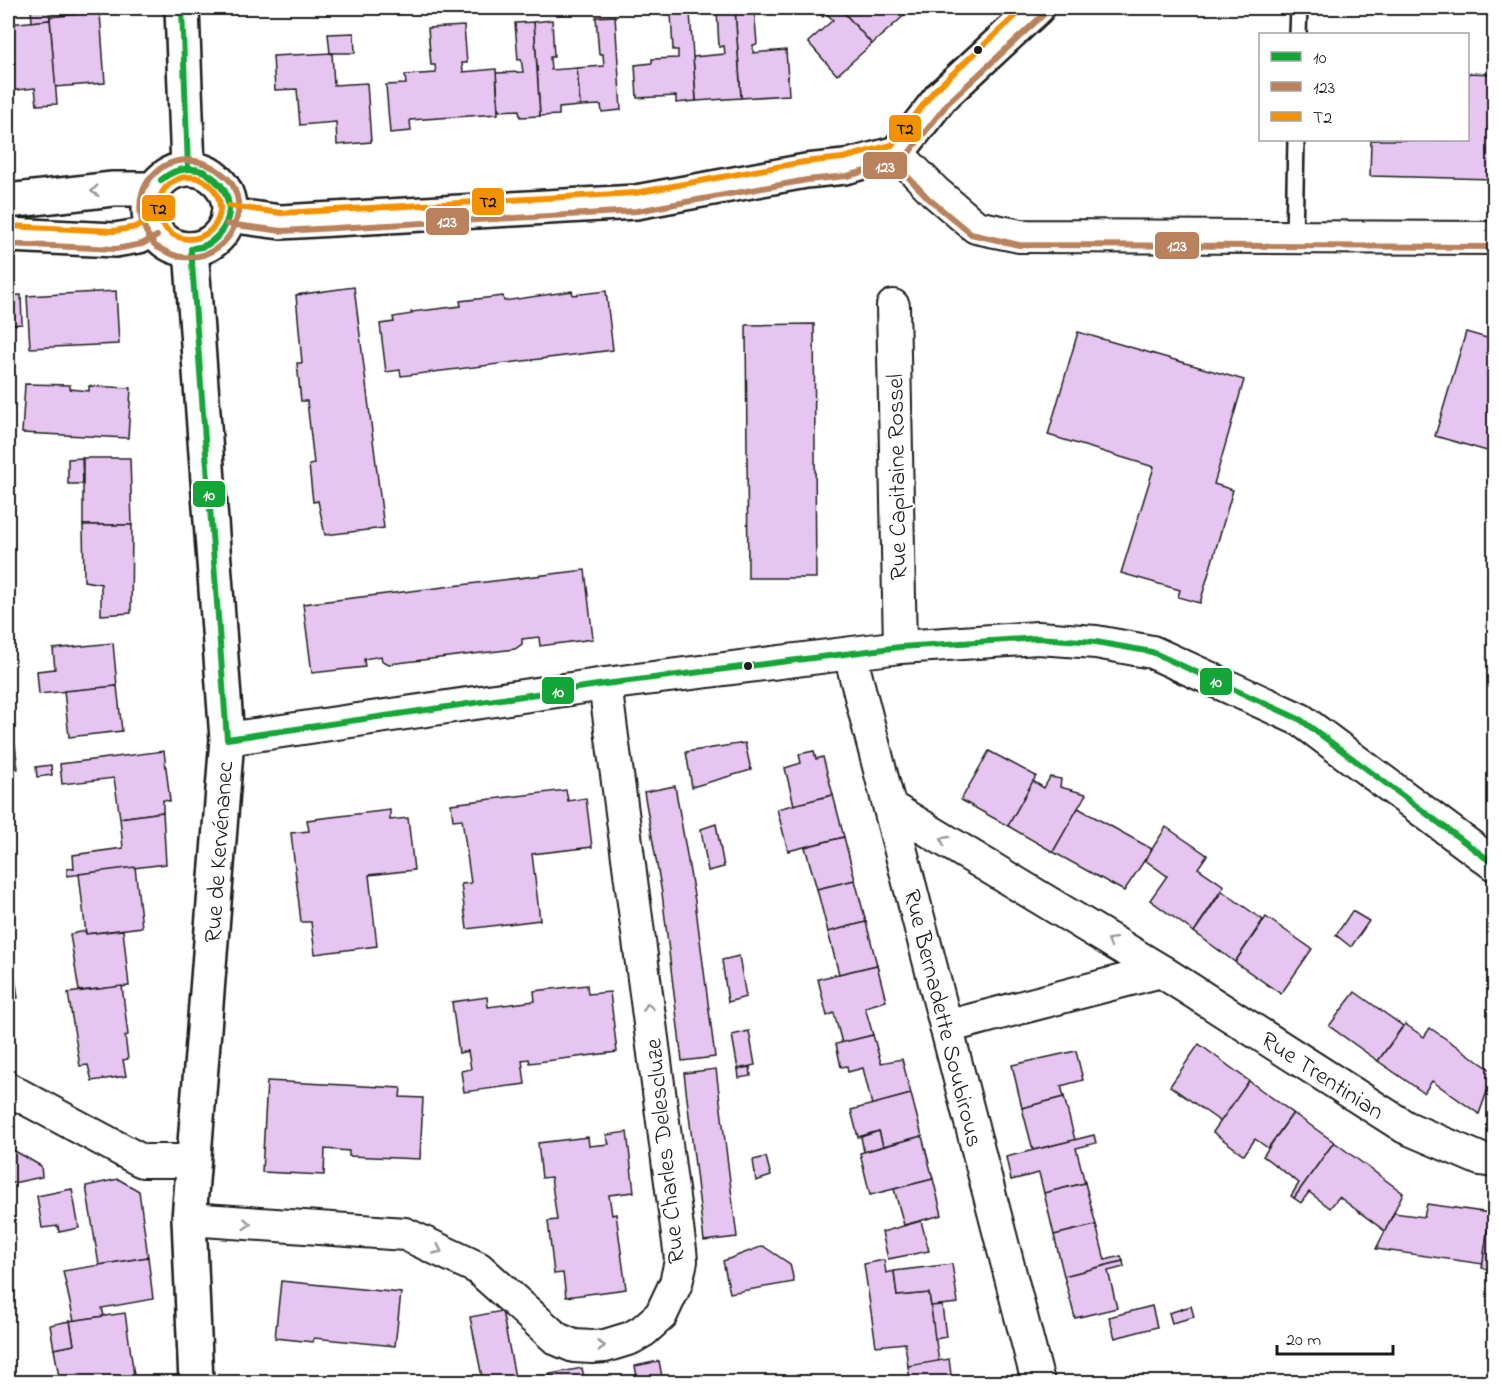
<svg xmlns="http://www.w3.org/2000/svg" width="1502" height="1390" viewBox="0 0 1502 1390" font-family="'Indie Flower',sans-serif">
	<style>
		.building { fill: #e6c5f1; stroke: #1c1c1c; stroke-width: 1.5 }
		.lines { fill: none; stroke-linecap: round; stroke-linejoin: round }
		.lane-casing { stroke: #1c1c1c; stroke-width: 20 }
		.street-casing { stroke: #1c1c1c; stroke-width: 36 }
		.secondary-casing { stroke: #1c1c1c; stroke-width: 38 }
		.lane { stroke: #fff; stroke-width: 15 }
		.street { stroke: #fff; stroke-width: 32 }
		.secondary { stroke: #fff; stroke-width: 33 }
		.bus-1-casing { stroke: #fff; stroke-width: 10 }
		.bus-2-casing { stroke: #fff; stroke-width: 10 }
		.bus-3-casing { stroke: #fff; stroke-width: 10 }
		.bus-1 { stroke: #13a538; stroke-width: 6 }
		.bus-2 { stroke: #b9825d; stroke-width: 6 }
		.bus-3 { stroke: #f39200; stroke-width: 6 }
		.oneway { stroke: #999 }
		.bus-dot { fill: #1c1c1c; stroke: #fff; stroke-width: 2 }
		.labels { text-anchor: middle; stroke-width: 4.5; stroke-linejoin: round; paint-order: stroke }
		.street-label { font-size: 24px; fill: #1c1c1c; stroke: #fff }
		.line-badge { stroke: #fff; stroke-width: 2 }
		.badge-label { font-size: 16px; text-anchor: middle; font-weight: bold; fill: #fff }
		.pale-badge-label { font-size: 16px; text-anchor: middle; font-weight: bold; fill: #111 }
	</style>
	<rect width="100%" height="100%" fill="#fff"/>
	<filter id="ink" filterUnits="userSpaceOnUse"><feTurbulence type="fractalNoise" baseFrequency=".0167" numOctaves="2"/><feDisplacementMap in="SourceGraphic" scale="12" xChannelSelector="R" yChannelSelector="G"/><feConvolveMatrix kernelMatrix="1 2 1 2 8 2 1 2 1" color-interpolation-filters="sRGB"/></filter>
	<g filter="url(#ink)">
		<g class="building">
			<path d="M31 8H49L50 20 32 22Z"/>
			<path d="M95 8 100 13 105 83 55 87 50 17 79 14 82 9Z"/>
			<path d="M754 8 757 44 753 45V53L786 50 789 95 741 98 735 9Z"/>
			<path d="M815 8H840L872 44 837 75 808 42 833 20 827 14 823 17Z"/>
			<path d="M840 8H902L907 13 872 44Z"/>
			<path d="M735 9 741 98 696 101 693 57 725 54 724 46 719 47 717 10Z"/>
			<path d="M690 12 696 101 676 103V96L637 98 635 65 652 63V59L678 58V50H673L671 13Z"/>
			<path d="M615 16 621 110 602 112 601 105 580 106 577 68 604 66 603 54H599L596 17Z"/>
			<path d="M50 20 57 104 37 105 35 88 8 91V24Z"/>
			<path d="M552 20 554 57H550L551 70 577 68 580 106 559 108V115L540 116 534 22Z"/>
			<path d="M534 22 540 116 520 117 519 110 499 111 496 73 523 72 521 59 518 60 515 23Z"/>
			<path d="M464 26 467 63H462L463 72 496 69 498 114 410 120 411 131 390 133 386 85 406 84 405 75 436 73 435 65H431L428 28Z"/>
			<path d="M354 33 355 53H330L328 34Z"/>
			<path d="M332 53 334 85 367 83 371 142 337 145 336 122 300 125 297 89 275 90 273 56Z"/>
			<path d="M1468 73 1494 74V179L1370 176 1371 140H1468Z"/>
			<path d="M354 287 384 528 325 535 318 501 313 502 309 465 314 464 307 401H301L297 363H302L296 295Z"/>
			<path d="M116 291 119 344 30 348 27 296Z"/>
			<path d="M572 291 573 295 606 291 613 350 401 376 400 370 386 372 380 324 394 322 393 317 412 314 411 312 461 306 460 301 503 296 504 301Z"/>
			<path d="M21 295 22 324 8 325V296Z"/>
			<path d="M814 324 816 578H748L746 325Z"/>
			<path d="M1078 332 1244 380 1214 484 1233 490 1200 603 1178 597 1180 590 1121 573 1154 467 1048 435Z"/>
			<path d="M1466 332 1494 340V453L1435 436Z"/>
			<path d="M25 384 70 385V389L89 391V386L131 388 128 438 22 433Z"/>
			<path d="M82 458 83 484H68V459Z"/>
			<path d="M83 458H130L132 525H83Z"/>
			<path d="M83 525H132L131 613 101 615V584L84 581Z"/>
			<path d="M585 570 593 639 540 646 539 637 522 639V644L515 649 389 664 382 661 381 656 364 659 365 667 312 673 303 604Z"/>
			<path d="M113 643 117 686 39 694 37 671 55 669 53 649Z"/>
			<path d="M117 686 122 731 69 737 64 691Z"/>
			<path d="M745 743 751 770 692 787 686 752Z"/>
			<path d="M15 745 18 769 8 771V746Z"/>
			<path d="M164 751 170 801 163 800V812L120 818 114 778 62 784 60 764Z"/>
			<path d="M814 751 816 759 823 757 833 795 794 805 785 768 801 763 799 754Z"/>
			<path d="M989 751 1036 776 1008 826 961 800Z"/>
			<path d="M51 765 52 775 37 777 36 767Z"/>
			<path d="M1050 777 1061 779 1060 787 1086 794 1053 852 1008 826 1033 781 1044 788Z"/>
			<path d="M675 786 695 901 715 1057 682 1061 662 893 644 792Z"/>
			<path d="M566 790 568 801 586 798 592 847 532 854 540 920 467 929 461 884 471 883 462 819 453 820 451 804Z"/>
			<path d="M833 795 844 837 788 851 777 809Z"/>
			<path d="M1078 808 1152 849 1124 891 1053 852Z"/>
			<path d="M390 810V820L408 818 414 870 369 875 377 946 315 954 311 922H301L291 833 309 831 307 820Z"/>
			<path d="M163 812 166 864 67 876V869L74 868 73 855 123 848 120 818Z"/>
			<path d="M716 824 724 867 708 871 701 829Z"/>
			<path d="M1166 827 1207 855 1198 868 1224 886 1194 932 1150 900 1167 876 1145 860Z"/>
			<path d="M844 837 855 880 817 889 805 847Z"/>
			<path d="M135 867 142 927 86 934 79 874Z"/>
			<path d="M855 880 866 922 828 932 817 889Z"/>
			<path d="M1222 891 1263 920 1235 962 1194 932Z"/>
			<path d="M1352 911 1369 921 1351 947 1336 935Z"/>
			<path d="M1266 917 1312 949 1281 994 1235 962Z"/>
			<path d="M866 922 877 965 839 974 828 932Z"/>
			<path d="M123 930 129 986 79 991 70 934 85 931 86 934Z"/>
			<path d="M10 941 18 998 8 1000V942Z"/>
			<path d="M739 956 746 997 728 1002 722 960Z"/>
			<path d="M877 965 886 1001 865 1007 873 1035 842 1043 834 1013 827 1016 818 979Z"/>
			<path d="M587 985 588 994 610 992 617 1052 530 1063 529 1059 522 1060 525 1084 464 1092 461 1071 471 1069 468 1051 459 1053 452 1002 487 997 488 1007 535 1001 534 991Z"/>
			<path d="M122 986 128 1035 125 1036 128 1059 123 1060 126 1076 92 1081 88 1065 80 1066 68 993Z"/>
			<path d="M1355 992 1403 1026 1378 1061 1329 1026Z"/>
			<path d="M1405 1024 1424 1037 1430 1028 1494 1072 1479 1114 1432 1081 1424 1093 1378 1061Z"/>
			<path d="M749 1031 755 1065 738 1069 732 1035Z"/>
			<path d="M873 1035 881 1063 902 1059 911 1094 872 1105 863 1068 848 1072 847 1066 841 1067 836 1044Z"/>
			<path d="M1199 1044 1249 1081 1221 1122 1170 1086Z"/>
			<path d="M1076 1051 1083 1080 1061 1086 1064 1097 1022 1108 1012 1065Z"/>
			<path d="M750 1067 751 1076 739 1078 738 1069Z"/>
			<path d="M716 1069 737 1237 704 1241 684 1073Z"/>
			<path d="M267 1081 401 1088 400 1097 423 1098 420 1159 349 1156V1151L325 1149 324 1175 262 1172Z"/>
			<path d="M1249 1081 1293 1113 1268 1148 1255 1139 1244 1155 1213 1132Z"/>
			<path d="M911 1094 922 1136 883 1146 879 1131 858 1137 851 1110Z"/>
			<path d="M1064 1097 1075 1140 1033 1150 1022 1108Z"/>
			<path d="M1293 1113 1334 1142 1294 1198 1291 1196 1299 1183 1263 1156Z"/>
			<path d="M879 1131 883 1146 864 1152 861 1137Z"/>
			<path d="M627 1132 634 1192 609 1195 612 1215 616 1214 626 1289 566 1297 563 1273 554 1274 548 1221 557 1220 551 1177 542 1178 538 1143 588 1137 589 1146 609 1144 606 1135Z"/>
			<path d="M1094 1135 1096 1143 1076 1148 1085 1183 1044 1193 1039 1173 1011 1180 1006 1157Z"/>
			<path d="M922 1136 933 1179 870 1195 860 1153Z"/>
			<path d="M1334 1142 1403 1193 1385 1231 1339 1197 1330 1208 1309 1192 1301 1203 1294 1198Z"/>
			<path d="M8 1147 41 1166 42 1177 8 1184Z"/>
			<path d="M766 1157 771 1176 756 1181 753 1160Z"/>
			<path d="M118 1179 139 1191 148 1257 99 1265 86 1186Z"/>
			<path d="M933 1179 942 1215 904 1225 894 1189Z"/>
			<path d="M1085 1183 1096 1225 1054 1235 1044 1193Z"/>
			<path d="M72 1189 79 1228 59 1232 58 1226 42 1228 37 1196Z"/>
			<path d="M1427 1204 1490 1213 1483 1264 1376 1249 1394 1213 1424 1217Z"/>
			<path d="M1490 1213 1494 1214V1270L1482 1268Z"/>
			<path d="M921 1221 929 1251 888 1259 882 1232Z"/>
			<path d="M1096 1225 1105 1260 1121 1256 1123 1261 1064 1276 1054 1235Z"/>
			<path d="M763 1246 790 1264 794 1282 730 1293 723 1261Z"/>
			<path d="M148 1257 153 1299 102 1308 104 1316 74 1321 63 1271Z"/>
			<path d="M884 1260 886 1273 894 1271 897 1296 929 1293 939 1362 908 1366 905 1343 876 1346 864 1264Z"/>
			<path d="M1123 1261 1124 1267 1108 1271 1117 1308 1075 1318 1064 1276Z"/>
			<path d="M952 1264 958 1303 931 1306 929 1293 897 1296 894 1271Z"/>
			<path d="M281 1281 401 1293 395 1346 314 1338 313 1342 275 1338Z"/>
			<path d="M942 1305 946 1337 935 1339 931 1306Z"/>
			<path d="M1152 1306 1157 1327 1115 1338 1109 1317Z"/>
			<path d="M1191 1306 1194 1317 1172 1323 1169 1313Z"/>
			<path d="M502 1311 516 1382H483L470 1317Z"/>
			<path d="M125 1313 135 1382H60L54 1349 74 1345 70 1321Z"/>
			<path d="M70 1321 74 1345 54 1349 50 1325Z"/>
			<path d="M949 1359 952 1382H910L908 1366Z"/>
			<path d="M659 1361 663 1382H638L635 1366Z"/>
			<path d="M582 1368 585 1382H552L550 1374Z"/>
			<path d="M1094 1378 1117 1379V1382H1095Z"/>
		</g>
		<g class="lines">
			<g class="lane-casing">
				<g id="lane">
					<path d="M1298 34 1299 8"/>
					<path d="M1294 237 1296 140"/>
				</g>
			</g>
			<g class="street-casing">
				<g id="street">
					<path d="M897 153 935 192 976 227 1020 236 1494 238"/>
					<path d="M893 306 900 647"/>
					<path d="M850 654 1038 1382"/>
					<path d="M227 739 605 684 900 647 1038 638 1096 642 1152 652 1301 720 1494 864"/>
					<path d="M890 807 1161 971 1405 1127 1480 1159 1494 1161"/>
					<path d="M946 1027 1161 971"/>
					<path d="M8 1089 142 1161H193"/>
					<path d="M189 1219 405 1234 478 1268 557 1339 574 1346 592 1347 605 1346 631 1338 643 1331 661 1315 676 1283 681 1261 680 1250 605 684"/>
				</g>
			</g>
			<g class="secondary-casing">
				<g id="secondary">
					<path d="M182 8 188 168"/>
					<circle cx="189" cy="209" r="40"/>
					<path d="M8 201 113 189H154"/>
					<path d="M228 215 281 222 636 202 806 171 845 167 897 153 941 97 1037 8"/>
					<path d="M8 235 115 240 139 236 153 228"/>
					<path d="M191 249 227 739 189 1219 196 1382"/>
				</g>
			</g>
			<use href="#lane" class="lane"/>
			<use href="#street" class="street"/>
			<use href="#secondary" class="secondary"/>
			<g class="bus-1-casing">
				<g id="bus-1">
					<path d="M182 8 188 168"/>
					<path d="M205 172C221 181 229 192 229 210"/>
					<path d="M205 172C219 183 228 192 229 210"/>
					<path d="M161 180C175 168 189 166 205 172"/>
					<path d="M161 180C175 169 189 166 205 172"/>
					<path d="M194 248C212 247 228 228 229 210"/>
					<path d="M194 248C213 248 229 228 229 210"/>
					<path d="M191 249 227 739"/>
					<path d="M227 739 605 684 900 647 1038 638 1096 642 1152 652 1301 720 1494 864"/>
				</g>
			</g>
			<g class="bus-2-casing">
				<g id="bus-2">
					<path d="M891 159 929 199 971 234 1019 245 1494 247"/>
					<path d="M227 224 282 231 637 211 807 180 847 176 899 162 904 159 948 103 1043 15"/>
					<path d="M8 244 116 249 142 244 157 236"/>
					<path d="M154 244C113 192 172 131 225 176 236 185 241 204 237 218 231 243 209 259 183 257 175 257 165 251 157 247"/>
				</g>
			</g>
			<g class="bus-3-casing">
				<g id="bus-3">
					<circle cx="189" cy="208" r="31"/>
					<path d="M229 206 281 213 635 193 804 162 843 158 892 145 934 91 1024 8"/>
					<path d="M8 226 114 231 136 227 149 220"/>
				</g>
			</g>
			<use href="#bus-1" class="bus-1"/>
			<use href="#bus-2" class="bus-2"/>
			<use href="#bus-3" class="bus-3"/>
		</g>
		<defs><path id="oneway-chevron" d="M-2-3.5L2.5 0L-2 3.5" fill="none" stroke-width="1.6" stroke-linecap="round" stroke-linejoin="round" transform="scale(1.5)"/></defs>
		<g class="oneway">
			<use href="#oneway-chevron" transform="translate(95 191) rotate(174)"/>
			<use href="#oneway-chevron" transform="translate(944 840) rotate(-149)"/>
			<use href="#oneway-chevron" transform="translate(1111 941) rotate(-149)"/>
			<use href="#oneway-chevron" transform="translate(648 1007) rotate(-98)"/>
			<use href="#oneway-chevron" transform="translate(247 1224) rotate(4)"/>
			<use href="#oneway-chevron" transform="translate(438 1250) rotate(25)"/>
			<use href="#oneway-chevron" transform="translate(601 1346) rotate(-7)"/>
		</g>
	</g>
	<g class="bus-dot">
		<circle cx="978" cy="50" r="5"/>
		<circle cx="748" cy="666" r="5"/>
	</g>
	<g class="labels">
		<g class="street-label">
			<text transform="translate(896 477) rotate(-91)" y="8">Rue Capitaine Rossel</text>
			<text transform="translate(218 852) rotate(-86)" y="8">Rue de Kervénanec</text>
			<text transform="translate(944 1018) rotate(76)" y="8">Rue Bernadette Soubirous</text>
			<text transform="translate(1323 1075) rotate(33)" y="8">Rue Trentinian</text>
			<text transform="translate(664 1151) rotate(-96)" y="8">Rue Charles Delescluze</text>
		</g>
	</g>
	<g class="line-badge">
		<rect x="888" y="114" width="34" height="29" rx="6" fill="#f39200"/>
		<rect x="862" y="151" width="46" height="29" rx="6" fill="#b9825d"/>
		<rect x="471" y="187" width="34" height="29" rx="6" fill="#f39200"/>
		<rect x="141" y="194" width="35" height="28" rx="6" fill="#f39200"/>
		<rect x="425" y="207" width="45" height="29" rx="6" fill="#b9825d"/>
		<rect x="1154" y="231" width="46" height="29" rx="6" fill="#b9825d"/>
		<rect x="192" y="480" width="34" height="28" rx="6" fill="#13a538"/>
		<rect x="1199" y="667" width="34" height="29" rx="6" fill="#13a538"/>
		<rect x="541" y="676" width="34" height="29" rx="6" fill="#13a538"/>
	</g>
	<g class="badge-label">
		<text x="885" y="172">123</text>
		<text x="447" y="227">123</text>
		<text x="1177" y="251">123</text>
		<text x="209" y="500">10</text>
		<text x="1216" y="687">10</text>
		<text x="558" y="697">10</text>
	</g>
	<g class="pale-badge-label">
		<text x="905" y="134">T2</text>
		<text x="488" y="207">T2</text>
		<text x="158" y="214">T2</text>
	</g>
	<rect width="1502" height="1390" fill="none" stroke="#fff" stroke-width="30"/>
	<rect x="15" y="15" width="1472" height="1360" fill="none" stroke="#1c1c1c" stroke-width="2" filter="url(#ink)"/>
	<rect x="1259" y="33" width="210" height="108" fill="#ffffff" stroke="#a4a4a4" stroke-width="1.5"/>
	<rect x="1271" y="52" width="30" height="9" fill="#13a538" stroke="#a4a4a4" stroke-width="1.5"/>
	<text x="1313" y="63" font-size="18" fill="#1c1c1c">10</text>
	<rect x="1271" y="82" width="30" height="9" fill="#b9825d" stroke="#a4a4a4" stroke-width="1.5"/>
	<text x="1313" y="93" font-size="18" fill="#1c1c1c">123</text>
	<rect x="1271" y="112" width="30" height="9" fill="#f39200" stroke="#a4a4a4" stroke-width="1.5"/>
	<text x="1313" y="123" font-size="18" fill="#1c1c1c">T2</text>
	<path d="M1277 1345v9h116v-9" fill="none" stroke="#1c1c1c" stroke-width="3"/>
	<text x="1286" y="1345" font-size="18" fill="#1c1c1c" stroke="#ffffff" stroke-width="4.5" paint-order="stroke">20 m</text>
</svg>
